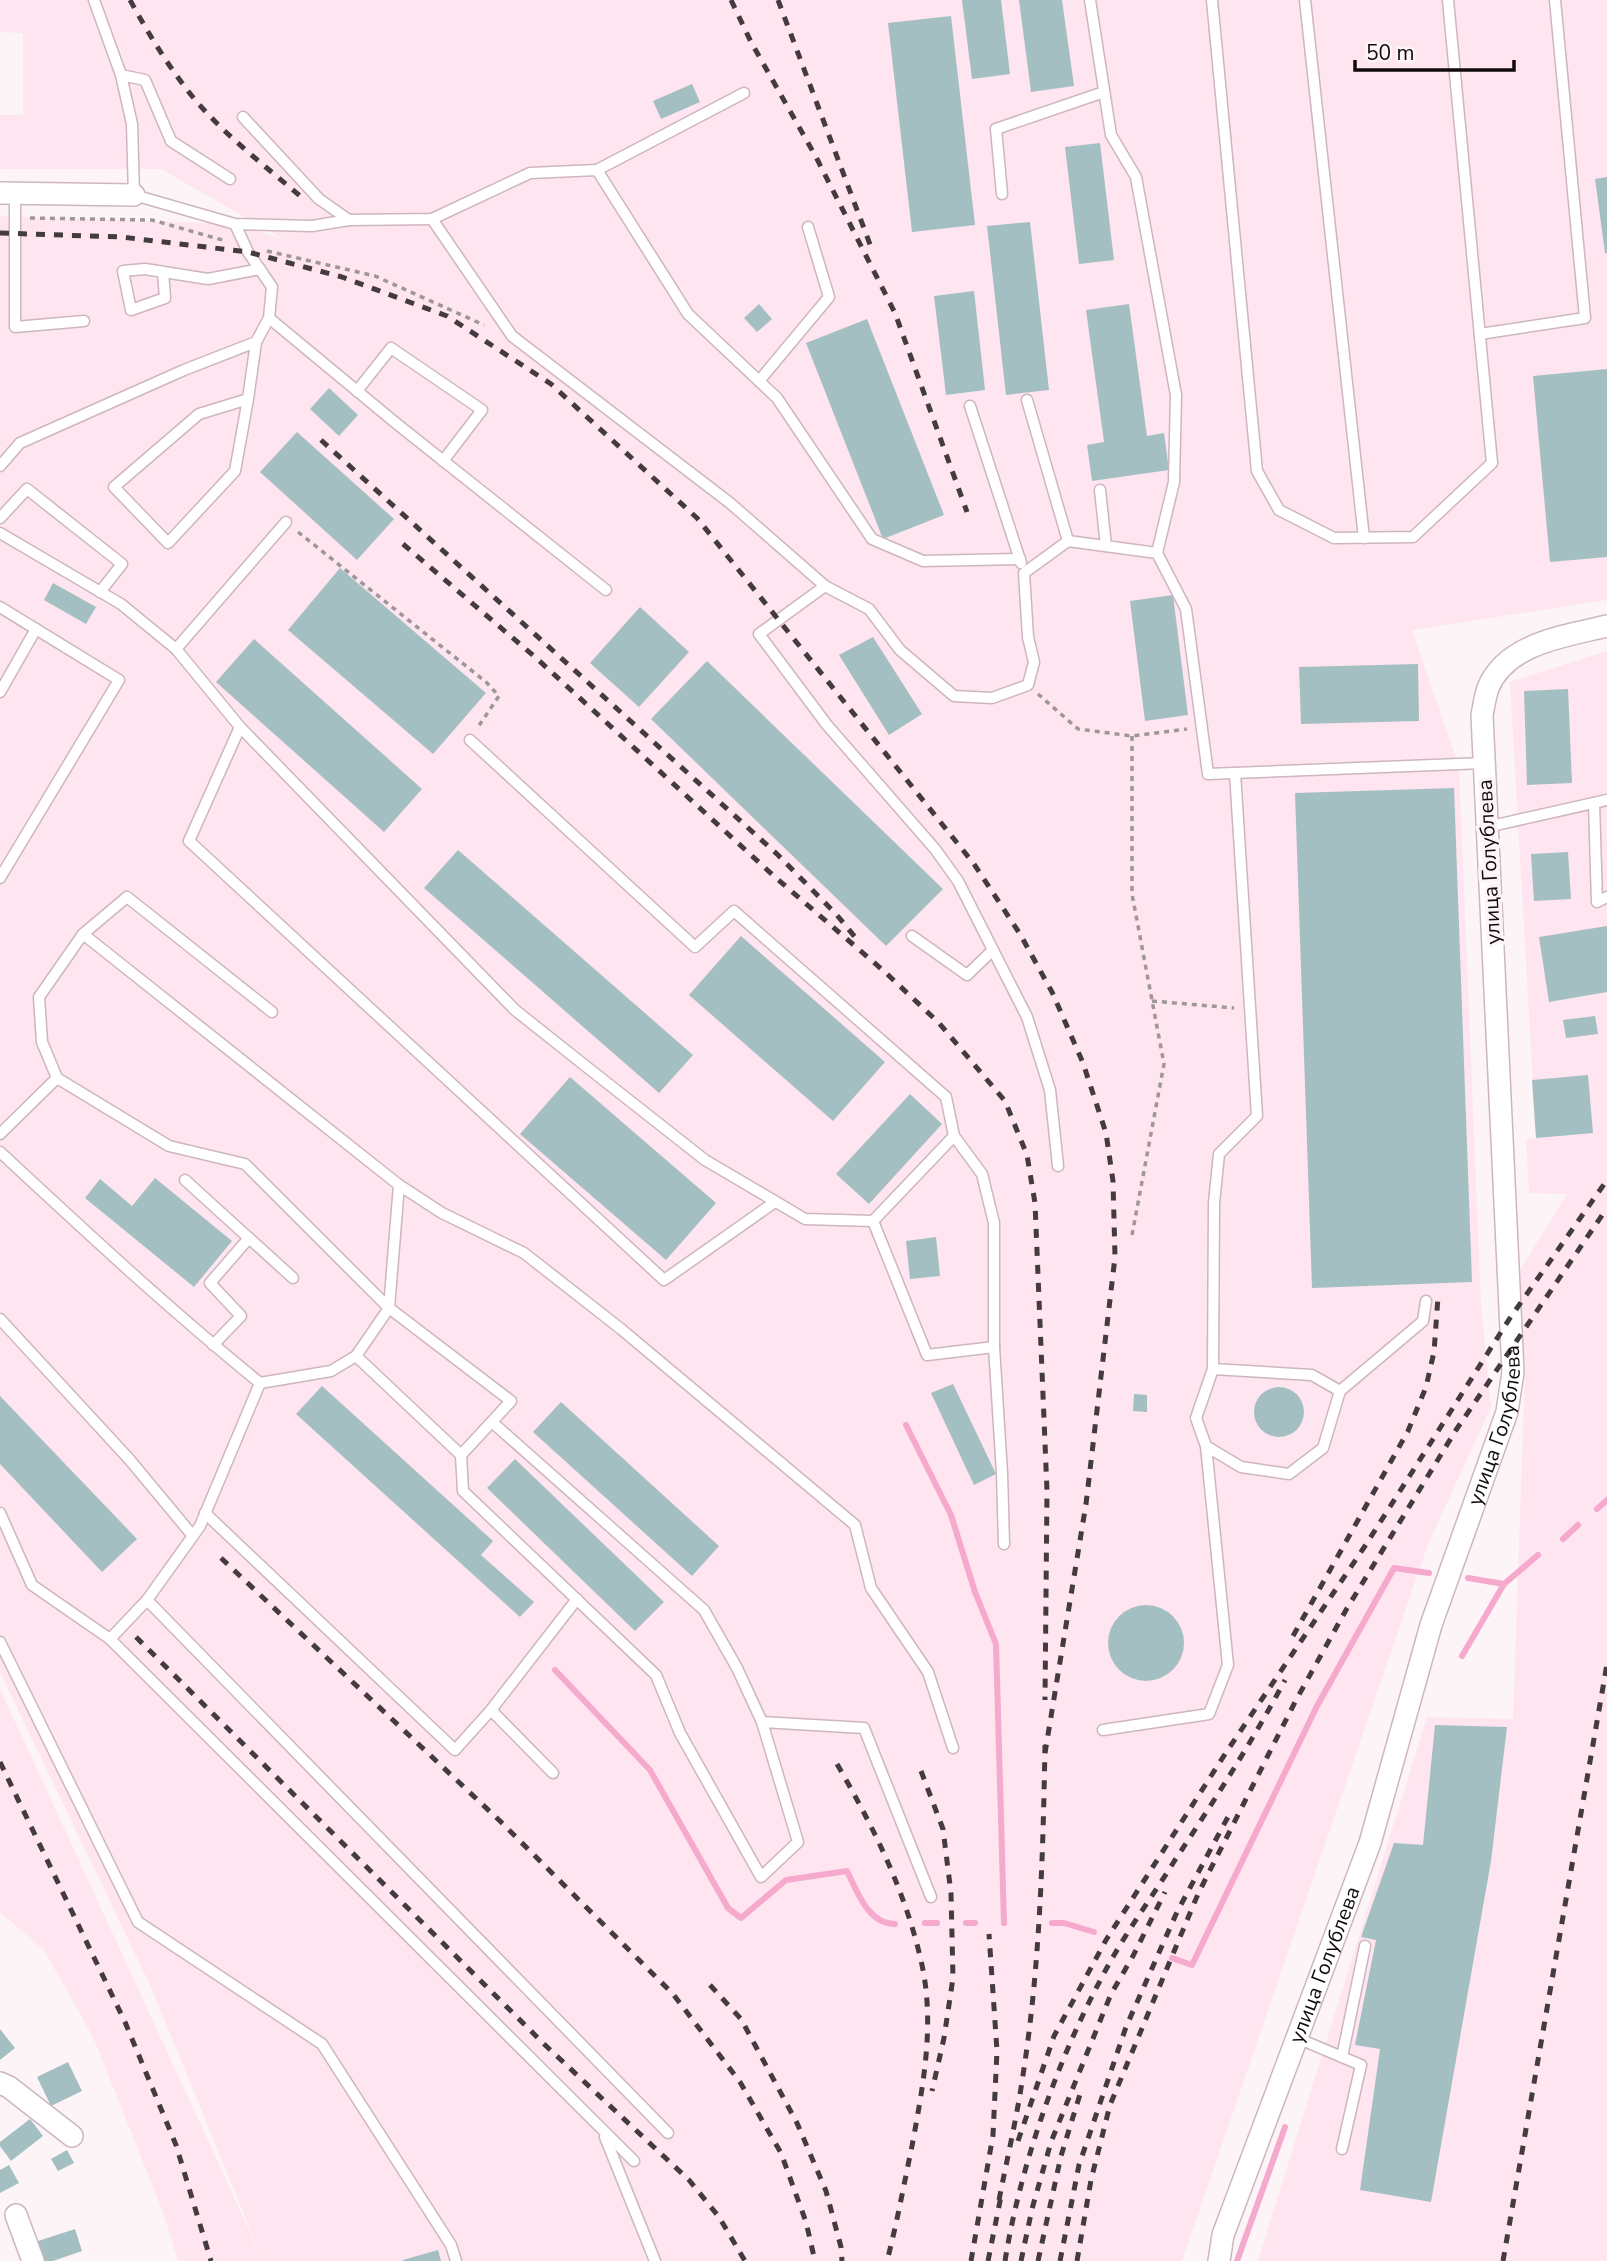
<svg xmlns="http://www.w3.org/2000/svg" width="1607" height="2261" viewBox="0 0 1607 2261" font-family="'Nunito Sans',sans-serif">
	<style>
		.built { fill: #fee5ef }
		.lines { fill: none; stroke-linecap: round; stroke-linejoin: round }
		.stream { stroke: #f5a9cc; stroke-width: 6 }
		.building { fill: #a4bfc2 }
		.service-casing { stroke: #cdb6c0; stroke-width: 13 }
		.minor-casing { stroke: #cdb6c0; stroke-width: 24 }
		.path { stroke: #9e9699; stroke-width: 3.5; stroke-dasharray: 5 5; stroke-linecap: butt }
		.service { stroke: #fff; stroke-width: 10 }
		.minor { stroke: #fff; stroke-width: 21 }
		.rail { stroke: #433b3f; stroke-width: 5; stroke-dasharray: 9 9; stroke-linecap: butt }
		.labels { text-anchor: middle; stroke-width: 7; stroke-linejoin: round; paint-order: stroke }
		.street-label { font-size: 21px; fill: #120b0e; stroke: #fdf4f8 }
	</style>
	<rect width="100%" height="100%" fill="#fdf4f8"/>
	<g class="built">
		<path d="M0 0H1607V600L1412 630 1459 767 1481 1304 1491 1407 1428 1544 1182 2261H178L163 2212 94 2039 44 1950 0 1912V1689L262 2258 151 1987 0 1672V216L235 224 285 240 161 169H0V115H23V33L0 32Z"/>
		<path d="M1607 651V2261H1258L1427 1717 1513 1719 1525 1370 1520 1270 1567 1194 1529 1193 1526 1139 1536 1138 1510 682Z"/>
	</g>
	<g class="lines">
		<g class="stream">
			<path d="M906 1425 951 1515 975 1592 996 1644 1004 1923"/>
			<path d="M1597 1509 1607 1500"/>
			<path d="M1563 1539 1578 1525"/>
			<path d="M1468 1578 1504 1584"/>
			<path d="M1462 1656 1504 1584 1538 1555"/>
			<path d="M555 1670 650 1770 728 1908 741 1918 786 1880 847 1871C857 1891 868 1924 895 1924"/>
			<path d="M925 1923H937"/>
			<path d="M966 1923H975"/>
			<path d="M1052 1923H1064L1094 1932"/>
			<path d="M1172 1958 1192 1965 1317 1706 1394 1568 1429 1573"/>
			<path d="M1237 2261 1285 2127"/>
		</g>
	</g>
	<g class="building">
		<path d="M962 0H1001L1010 74 972 79Z"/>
		<path d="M1019 0H1062L1074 86 1031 92Z"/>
		<path d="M951 16 975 225 912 232 888 23Z"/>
		<path d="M692 84 700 102 661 119 653 101Z"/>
		<path d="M1100 143 1114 260 1079 264 1065 147Z"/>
		<path d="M1607 177V253H1605L1595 179Z"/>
		<path d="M1030 222 1049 390 1006 395 987 226Z"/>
		<path d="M974 291 985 390 946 395 934 296Z"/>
		<path d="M759 304 772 319 757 332 744 318Z"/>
		<path d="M1129 304 1147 436 1164 433 1169 470 1092 481 1087 445 1104 442 1086 310Z"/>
		<path d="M867 319 944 515 883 539 806 343Z"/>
		<path d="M1607 369V557L1550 562 1533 376Z"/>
		<path d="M329 388 358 415 339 436 310 409Z"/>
		<path d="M297 432 394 519 357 560 260 472Z"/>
		<path d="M340 568 486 693 433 754 288 630Z"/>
		<path d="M53 583 96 607 86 624 44 600Z"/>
		<path d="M1173 595 1188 715 1145 721 1130 601Z"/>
		<path d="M640 607 689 652 639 707 590 663Z"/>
		<path d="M873 637 922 714 889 735 839 655Z"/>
		<path d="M254 639 422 789 384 832 216 682Z"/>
		<path d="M707 661 943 889 886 946 651 719Z"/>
		<path d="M1418 664 1419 721 1301 724 1299 667Z"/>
		<path d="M1568 689 1572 783 1527 785 1524 691Z"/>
		<path d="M1454 788 1472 1282 1312 1288 1295 793Z"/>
		<path d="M458 850 693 1055 659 1093 424 888Z"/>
		<path d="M1568 852 1571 899 1534 901 1531 854Z"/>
		<path d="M1607 926V992L1549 1002 1539 937Z"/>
		<path d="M741 936 885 1062 833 1121 689 995Z"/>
		<path d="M1595 1016 1598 1034 1566 1038 1563 1020Z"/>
		<path d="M1588 1075 1593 1133 1536 1138 1532 1080Z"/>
		<path d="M570 1077 716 1203 666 1260 520 1134Z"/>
		<path d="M910 1094 942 1124 869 1204 836 1174Z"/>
		<path d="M155 1178 232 1241 194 1287 85 1198 100 1179 132 1206Z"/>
		<path d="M936 1237 940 1276 910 1279 906 1241Z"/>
		<path d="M953 1384 996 1474 974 1485 931 1393Z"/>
		<path d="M322 1386 493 1541 481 1555 534 1602 520 1617 296 1414Z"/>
		<circle cx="1279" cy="1412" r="25"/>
		<path d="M1134 1394 1147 1395V1412L1133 1411Z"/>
		<path d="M0 1396 137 1539 102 1572 0 1464Z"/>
		<path d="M561 1402 719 1546 692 1576 533 1432Z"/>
		<path d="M515 1459 664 1602 635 1631 487 1488Z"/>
		<circle cx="1146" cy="1643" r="38"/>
		<path d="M1435 1725 1507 1727 1491 1861 1431 2202 1360 2190 1380 2049 1355 2045 1376 1940 1361 1937 1394 1843 1423 1845Z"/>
		<path d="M0 2029 15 2048 0 2060Z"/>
		<path d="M68 2062 82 2091 51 2106 37 2077Z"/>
		<path d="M30 2119 43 2136 11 2161 0 2146V2142Z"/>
		<path d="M67 2150 74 2163 58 2171 51 2159Z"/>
		<path d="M9 2165 19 2183 0 2193V2170Z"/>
		<path d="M75 2229 82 2251 53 2261H45L38 2241Z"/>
		<path d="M438 2250 441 2261H403V2260Z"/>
	</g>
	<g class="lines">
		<g class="service-casing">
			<g id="service">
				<path d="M94 0 121 75 132 124 134 195 235 224 312 226 349 220 432 219 530 173 597 170 688 314 777 398 872 539 923 561 1020 559"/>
				<path d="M1090 0 1111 135 1136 177 1176 395 1174 482 1157 553"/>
				<path d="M1212 0 1257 471 1279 510 1334 538 1413 537 1492 463 1448 0"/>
				<path d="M1305 0 1364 538"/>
				<path d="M121 75 145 80 171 141 230 179"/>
				<path d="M243 117 319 199 349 220"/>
				<path d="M597 170 744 93"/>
				<path d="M15 193V327L84 321"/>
				<path d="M1002 194 996 129 1104 92"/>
				<path d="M432 219 512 336 730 503 825 586"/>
				<path d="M163 272 165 298 131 310 123 271 145 269 208 279 260 269"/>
				<path d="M269 318 397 424 606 590"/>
				<path d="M1480 334 1585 318 1555 0"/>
				<path d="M759 381 829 297 808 227"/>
				<path d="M357 391 391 348 482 410 443 461"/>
				<path d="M248 399 199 414 114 487 168 543 235 471 248 399 256 342"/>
				<path d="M1027 400 1068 541"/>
				<path d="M970 406 1021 563"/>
				<path d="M0 466 20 443 184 370 256 342 269 318 272 287 248 252 235 224"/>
				<path d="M1100 490 1106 546"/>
				<path d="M0 518 27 489 122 564 100 592"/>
				<path d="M0 533 121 604 176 649 240 727 515 1010 583 1064 705 1160 805 1219 873 1221 927 1355 994 1347"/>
				<path d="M0 607 119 680 0 878"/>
				<path d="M176 649 286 522"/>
				<path d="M0 692 36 629"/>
				<path d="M240 727 189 841 664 1280 775 1202"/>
				<path d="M470 740 695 947 734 911 946 1097 954 1136"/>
				<path d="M1594 803 1597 902 1607 897"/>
				<path d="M1487 827 1607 800"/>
				<path d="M83 934 399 1185 389 1308 511 1401 461 1455 356 1356"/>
				<path d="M912 936 967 975 993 950"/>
				<path d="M57 1078 42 1042 39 997 83 934 127 897 272 1012"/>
				<path d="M0 1134 57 1078 169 1146 245 1164 389 1308 356 1356 331 1371 260 1383"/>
				<path d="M0 1152C85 1231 170 1310 260 1383L200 1526 147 1600 110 1639 634 2161"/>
				<path d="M1058 1166 1050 1090 1027 1017 958 881 935 849 827 725 759 634 825 586 869 609 900 650 954 696 992 698 1028 685 1034 662 1028 637 1024 573 1068 541 1157 553 1186 609 1208 774 1484 763"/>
				<path d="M185 1180 293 1278"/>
				<path d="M399 1185 442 1213 524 1253 621 1329 855 1525 871 1588 928 1672 953 1748"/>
				<path d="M873 1221 954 1136 982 1174 994 1223V1347L1002 1473 1004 1544"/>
				<path d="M0 1319 129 1459 193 1536"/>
				<path d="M213 1345 241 1316 210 1283 249 1238"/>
				<path d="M1213 1369 1312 1375 1340 1391 1323 1448 1289 1474 1241 1467 1206 1446 1196 1418 1213 1369 1214 1203 1219 1154 1257 1116 1235 773"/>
				<path d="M1340 1391 1423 1321 1426 1301"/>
				<path d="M492 1422 704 1610 737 1668 762 1722"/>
				<path d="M461 1455 463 1491 656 1675 680 1733 761 1877 798 1842 762 1722 864 1728 931 1897"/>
				<path d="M0 1513 32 1585 110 1639"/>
				<path d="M205 1513 455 1750 491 1710 577 1599"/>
				<path d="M147 1600 668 2133"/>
				<path d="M0 1642 138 1922 322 2044 451 2245 456 2261"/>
				<path d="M491 1710 553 1773"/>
				<path d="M1103 1730 1209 1714 1228 1665 1206 1446"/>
				<path d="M1297 2038 1361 2065 1342 2149"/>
				<path d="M1342 2057 1365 1946"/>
				<path d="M605 2137 655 2261"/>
			</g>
		</g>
		<g class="minor-casing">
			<g id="minor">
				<path d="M0 193 134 195"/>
				<path d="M0 2083 9 2087 72 2136"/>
				<path d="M16 2215 33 2261"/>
				<path id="s1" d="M1219 2261 1223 2235 1370 1843 1431 1625 1507 1412 1513 1372 1482 715C1484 706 1485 696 1488 688 1506 643 1566 636 1607 626"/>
			</g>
		</g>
		<g class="path">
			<path d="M30 218 152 220 226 241"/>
			<path d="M267 251 375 276 484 325"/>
			<path d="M298 532 486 682 499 696 478 727"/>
			<path d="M1038 694 1078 729 1132 736 1187 729"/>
			<path d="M1132 736V894L1164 1064 1132 1235"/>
			<path d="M1152 1001 1234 1008"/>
		</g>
		<use href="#service" class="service"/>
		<use href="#minor" class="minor"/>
		<g class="rail">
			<path d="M130 0C148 33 168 66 192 96 223 134 263 164 300 196"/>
			<path d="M731 0 751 42 816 157 895 313 967 512"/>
			<path d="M778 0 871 247"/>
			<path d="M0 233 121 237 248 252 342 277 447 316 551 384 697 518 974 864 1020 934 1052 992 1083 1063 1106 1133 1113 1181 1115 1257 1086 1504 1045 1753"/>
			<path d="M321 440 778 855 836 914 855 937"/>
			<path d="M403 544 535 657 775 877 885 972 939 1023 1005 1101 1027 1155 1035 1203 1047 1491 1045 1700"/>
			<path d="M221 1558 500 1821 673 1994 740 2082 781 2153 806 2222 815 2261"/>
			<path d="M1293 1636 1408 1431 1426 1387 1434 1352 1438 1297"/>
			<path d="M136 1637 544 2044 689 2180 719 2217 745 2261"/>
			<path d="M0 1762 125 2022 176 2145 211 2261"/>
			<path d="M837 1764C874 1828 906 1892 922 1965 935 2026 923 2086 912 2146 904 2184 897 2223 887 2261"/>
			<path d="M921 1771 943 1829 951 1893 953 1978 944 2038 932 2091"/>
			<path d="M710 1985 741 2019 797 2123 826 2191 841 2247 842 2261"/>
			<path d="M1018 2141 1054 2036 1106 1940 1227 1751 1365 1546 1510 1318 1607 1180"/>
			<path d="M999 2200C1007 2159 1017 2117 1023 2075 1040 1966 1043 1855 1045 1745"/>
			<path d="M971 2261 993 2135 997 2051 989 1934"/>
			<path d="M988 2261 1002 2191"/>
			<path d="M1005 2261C1020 2167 1057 2061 1102 1977 1123 1936 1151 1899 1175 1860 1214 1801 1252 1742 1285 1680"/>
			<path d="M1021 2261 1032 2209 1051 2142 1111 1994 1133 1956 1165 1892"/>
			<path d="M1038 2261 1061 2156 1081 2091"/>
			<path d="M1060 2261 1079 2165 1126 2027 1177 1912 1229 1815"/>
			<path d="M1077 2261 1091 2180 1110 2105 1198 1894 1295 1702 1346 1610 1456 1430 1607 1208"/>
			<path d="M1503 2261 1607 1664"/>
		</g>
	</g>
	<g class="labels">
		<g class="street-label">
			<text transform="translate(1489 862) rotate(-93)" y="7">улица Голублева</text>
			<text dy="7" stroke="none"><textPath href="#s1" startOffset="882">улица Голублева</textPath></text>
			<text dy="7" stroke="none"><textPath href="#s1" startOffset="315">улица Голублева</textPath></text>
		</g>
	</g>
	<path d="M1355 60v10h159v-10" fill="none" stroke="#120b0e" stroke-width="3.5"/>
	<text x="1366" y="60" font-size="21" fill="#120b0e" stroke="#fdf4f8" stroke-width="5" paint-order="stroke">50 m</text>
</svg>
